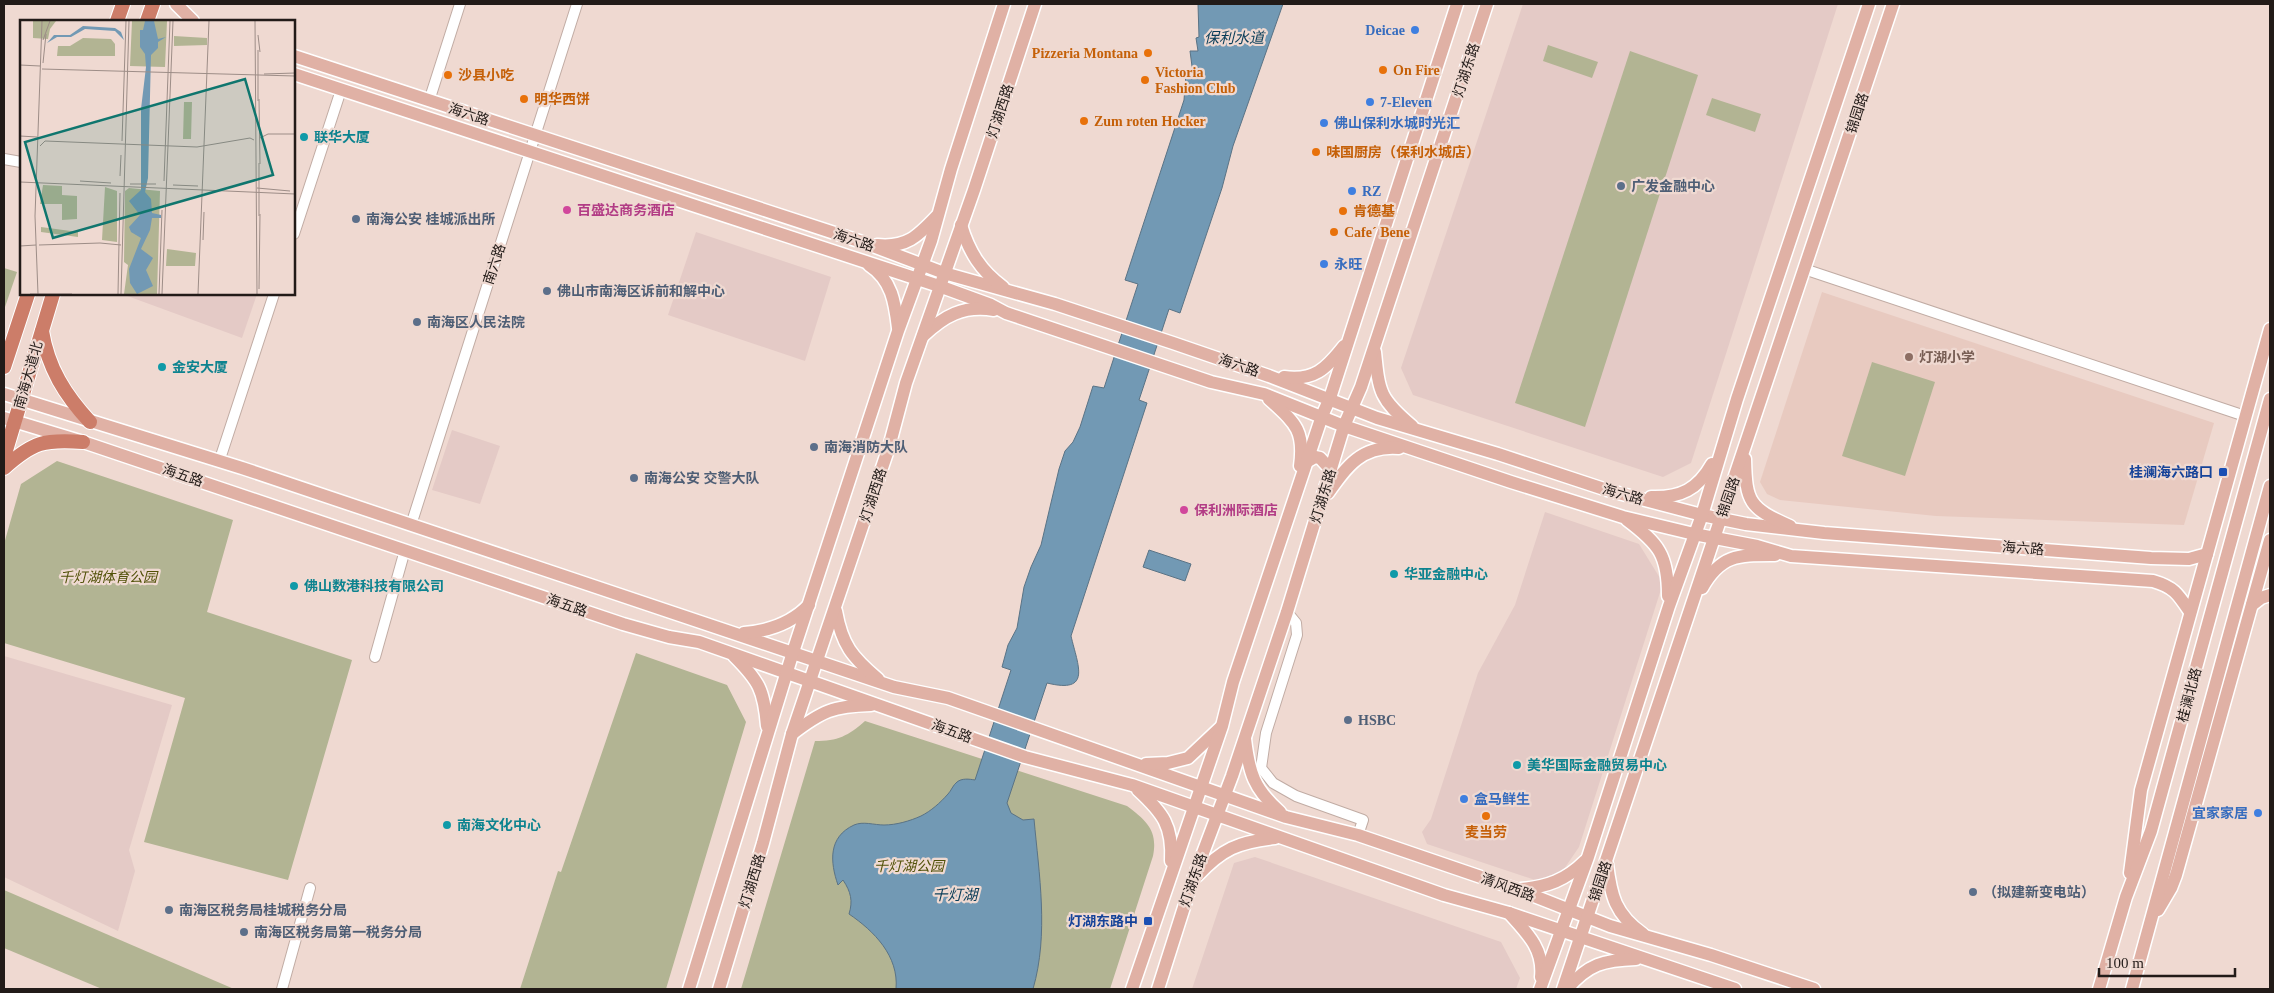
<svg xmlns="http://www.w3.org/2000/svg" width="2274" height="993" viewBox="0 0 2274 993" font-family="'Times New Roman','Noto Sans SC',serif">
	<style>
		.commercial { fill: #e4cac6 }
		.built { fill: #e8cac0 }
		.green { fill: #b2b493 }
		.water { fill: #7299b4; stroke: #5a7385 }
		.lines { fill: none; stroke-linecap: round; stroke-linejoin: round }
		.minor-casing { stroke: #c1aca4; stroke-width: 12 }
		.major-casing { stroke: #fff; stroke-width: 15 }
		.highway-casing { stroke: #fff; stroke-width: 16 }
		.minor { stroke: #fff; stroke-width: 10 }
		.major { stroke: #e0b1a5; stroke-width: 12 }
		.highway { stroke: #cc7d69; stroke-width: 14 }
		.shop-dot { fill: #3f7fe0; stroke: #efd9d1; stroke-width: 2 }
		.food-dot { fill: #e8710a; stroke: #efd9d1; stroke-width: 2 }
		.culture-dot { fill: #0f9aa8; stroke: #efd9d1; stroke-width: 2 }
		.service-dot { fill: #5c6f8a; stroke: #efd9d1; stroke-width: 2 }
		.hotel-dot { fill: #d1479c; stroke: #efd9d1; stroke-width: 2 }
		.education-dot { fill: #8d6e63; stroke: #efd9d1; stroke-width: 2 }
		.transit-dot { fill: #1a4fb4; stroke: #efd9d1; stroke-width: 2 }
		.labels { text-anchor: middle; stroke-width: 4.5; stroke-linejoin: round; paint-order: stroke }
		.shop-label { font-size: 14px; font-weight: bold; fill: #366cbe; stroke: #efd9d1; text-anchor: start }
		.food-label { font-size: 14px; font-weight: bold; fill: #c56008; stroke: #efd9d1; text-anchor: start }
		.street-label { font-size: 14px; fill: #221b18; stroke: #efd9d1 }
		.culture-label { font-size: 14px; font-weight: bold; fill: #0d838f; stroke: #efd9d1; text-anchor: start }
		.service-label { font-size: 14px; font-weight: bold; fill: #4e5e75; stroke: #efd9d1; text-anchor: start }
		.hotel-label { font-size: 14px; font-weight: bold; fill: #b23c85; stroke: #efd9d1; text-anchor: start }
		.education-label { font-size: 14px; font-weight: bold; fill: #785e54; stroke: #efd9d1; text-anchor: start }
		.transit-label { font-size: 14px; font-weight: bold; fill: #164399; stroke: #efd9d1; text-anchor: end }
		.park-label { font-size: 14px; font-style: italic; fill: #515108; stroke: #efd9d1 }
		.water-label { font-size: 15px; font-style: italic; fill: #083c58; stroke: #efd9d1 }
		.inset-road { fill: none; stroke: #9d8d87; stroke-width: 1 }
		.view { fill: #0f766e; fill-opacity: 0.15; stroke: #0f766e; stroke-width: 2.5 }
		.inset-edge { fill: none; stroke: #221b18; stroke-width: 2.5 }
	</style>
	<rect width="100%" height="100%" fill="#efd9d1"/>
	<g class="commercial">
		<path d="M1523 4H1838L1691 463 1663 477 1413 395 1401 368Z"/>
		<path d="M696 232 831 277 805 361 668 315Z"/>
		<path d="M122 294H257L242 338Z"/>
		<path d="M452 430 500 446 480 504 432 490Z"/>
		<path d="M1545 512 1639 544 1663 583 1579 847 1562 872 1541 882 1427 844 1422 832 1431 819 1478 673 1515 605Z"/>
		<path d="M4 656 172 705 129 850 135 871 118 931 4 877Z"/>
		<path d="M1255 857 1501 942 1520 978 1516 989H1192L1234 863Z"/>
	</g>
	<path class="built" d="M1822 292 2214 423 2184 525 1936 516 1780 500 1767 494 1760 482Z"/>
	<g class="green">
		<path d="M1548 45 1598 62 1592 78 1543 61Z"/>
		<path d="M1630 51 1698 75 1585 427 1515 403Z"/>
		<path d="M1712 98 1761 114 1755 132 1706 115Z"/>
		<path d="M4 268 17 272 4 310Z"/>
		<path d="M1872 362 1935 382 1905 476 1842 456Z"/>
		<path d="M57 461 233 520 207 612 352 660 288 880 144 842 185 698 4 643V544L21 484Z"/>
		<path d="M636 653 727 685 746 722 666 989H520L558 871 561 872Z"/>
		<path d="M865 721 1127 806C1147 821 1158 831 1153 856L1110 989H741L815 741C838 741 848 736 865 721Z"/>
		<path d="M4 890 234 989H102L4 948Z"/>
	</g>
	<g class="water">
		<path d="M1198 4H1283L1233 146 1222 188 1180 313 1169 309 1143 388 1139 400 1147 403 1071 636C1078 666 1092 694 1047 683L1007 803 1011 813 1023 820 1034 819C1039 874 1049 934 1033 989H896C899 956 874 931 849 914 853 901 851 892 843 880L838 885C830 862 828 837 854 825 863 821 874 825 884 825 896 825 910 821 921 816 931 811 940 803 948 794 951 791 953 785 957 782 962 778 969 779 975 780L1011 670 1002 667 1008 645 1017 628 1024 587 1031 567 1041 545 1059 469 1065 451 1073 442 1080 427 1093 386 1104 388 1138 284 1125 280 1184 100 1186 74H1193L1190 51H1198L1196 38 1199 37Z"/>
		<path d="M1149 550 1191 564 1185 581 1143 567Z"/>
	</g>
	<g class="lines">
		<g class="minor-casing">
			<g id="minor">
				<path d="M429 101 460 4"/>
				<path d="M4 159 21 162"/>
				<path d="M294 234 341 90"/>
				<path d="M1804 269 2245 416"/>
				<path d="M219 462 274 294"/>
				<path d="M411 525 577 4"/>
				<path d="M1287 612 1296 623 1297 635 1266 733 1261 768 1273 783 1296 796 1363 820 1358 835"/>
				<path d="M375 657 405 550"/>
				<path d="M282 989 310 888"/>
			</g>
		</g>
		<g class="major-casing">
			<g id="major">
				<path d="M176 4 193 21"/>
				<path d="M294 56 865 243 944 273 1055 304 1173 343 1269 376 1377 418 1498 454 1607 490 1702 515 1746 524 1824 533 2151 558 2189 559 2207 554"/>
				<path d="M294 74 939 286 991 305 1006 313 1211 382 1264 394 1344 426 1511 482 1623 517 1694 534 1757 546 1791 556 2153 581C2174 587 2178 594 2190 612"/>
				<path d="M961 225C969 252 981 271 1003 287"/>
				<path d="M877 245C907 248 918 236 937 216"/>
				<path d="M869 265C892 280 895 303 898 328"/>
				<path d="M923 336C944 316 963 305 994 310"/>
				<path d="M1375 352C1379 393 1380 399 1412 426"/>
				<path d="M1284 377C1314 381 1326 369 1344 346"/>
				<path d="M4 394 242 468 894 687 948 698 1286 817 1358 835 1519 890 1610 926 1711 955 1814 989"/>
				<path d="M1269 399C1295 423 1305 430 1300 466"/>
				<path d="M4 418 83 442 623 624 669 637 699 642 1025 757 1132 785 1444 895 1509 913 1735 989"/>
				<path d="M1745 459C1746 502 1749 508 1790 526"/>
				<path d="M1308 461 1315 457 1320 458 1331 470"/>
				<path d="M1328 493C1347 466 1362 445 1399 448"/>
				<path d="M1651 497C1681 498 1698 489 1712 464"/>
				<path d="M1627 520C1659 544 1668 555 1668 596"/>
				<path d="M1702 588C1721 554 1739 555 1775 555"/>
				<path d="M2252 605 2261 598 2270 595"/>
				<path d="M836 611C842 645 852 657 878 679"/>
				<path d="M744 633C769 631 791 624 809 605"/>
				<path d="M734 656C759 681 764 690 767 726"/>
				<path d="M792 734C822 711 833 706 871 705"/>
				<path d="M1245 739C1249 773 1254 789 1280 812"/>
				<path d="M1146 764 1168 763 1188 758 1221 727"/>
				<path d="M1138 790C1163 813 1173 826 1171 861"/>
				<path d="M1607 864C1611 896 1615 914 1643 934"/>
				<path d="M2130 873 2141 790 2270 329"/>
				<path d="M1197 876C1222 849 1238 842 1275 838"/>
				<path d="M1521 889C1547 887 1566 880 1585 861"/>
				<path d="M2158 910 2171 888 2176 875 2270 540"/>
				<path d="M1509 913C1527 933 1544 949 1541 977"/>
				<path d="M689 989 793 652 898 331 931 241 951 169 1004 4"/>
				<path d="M719 989 763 843 792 734 889 447 906 383 974 190 1035 4"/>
				<path d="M1132 989 1222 726 1233 682 1322 416 1330 398 1457 4"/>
				<path d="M1158 989 1192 882 1232 776 1287 612 1344 426 1361 387 1487 4"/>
				<path d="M1540 989 1588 857 1669 606 1702 515 1737 399 1869 4"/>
				<path d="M1563 989 1893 4"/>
				<path d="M1567 989C1588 964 1604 960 1636 959"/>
				<path d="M2099 989 2126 897 2151 831 2270 399"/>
				<path d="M2132 989 2270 486"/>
			</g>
		</g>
		<g class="highway-casing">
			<g id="highway">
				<path d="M117 21 123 4"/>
				<path d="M147 21 153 4"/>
				<path d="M42 331C48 368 65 395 90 422"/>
				<path d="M4 367 28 294"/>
				<path d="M4 457 53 294"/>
				<path d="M4 468C33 442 44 439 83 442"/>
			</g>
		</g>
		<use href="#minor" class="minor"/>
		<use href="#major" class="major"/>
		<use href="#highway" class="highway"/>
	</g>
	<g class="shop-dot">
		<circle cx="1415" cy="30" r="5"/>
		<circle cx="1370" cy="102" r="5"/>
		<circle cx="1324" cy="123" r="5"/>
		<circle cx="1352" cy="191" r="5"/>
		<circle cx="1324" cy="264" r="5"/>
		<circle cx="1464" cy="799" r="5"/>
		<circle cx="2258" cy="813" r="5"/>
	</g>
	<g class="food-dot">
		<circle cx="1148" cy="53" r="5"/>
		<circle cx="1383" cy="70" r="5"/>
		<circle cx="448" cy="75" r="5"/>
		<circle cx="1145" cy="80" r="5"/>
		<circle cx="524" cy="99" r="5"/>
		<circle cx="1084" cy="121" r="5"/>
		<circle cx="1316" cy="152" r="5"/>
		<circle cx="1343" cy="211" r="5"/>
		<circle cx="1334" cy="232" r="5"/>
		<circle cx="1486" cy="816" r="5"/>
	</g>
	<g class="culture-dot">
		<circle cx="304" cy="137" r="5"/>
		<circle cx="162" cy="367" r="5"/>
		<circle cx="1394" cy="574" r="5"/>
		<circle cx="294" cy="586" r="5"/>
		<circle cx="1517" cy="765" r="5"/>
		<circle cx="447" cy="825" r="5"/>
	</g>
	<g class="service-dot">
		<circle cx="1621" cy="186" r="5"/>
		<circle cx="356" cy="219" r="5"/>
		<circle cx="547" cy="291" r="5"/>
		<circle cx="417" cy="322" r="5"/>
		<circle cx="814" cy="447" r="5"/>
		<circle cx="634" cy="478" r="5"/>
		<circle cx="1348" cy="720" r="5"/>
		<circle cx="1973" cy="892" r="5"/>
		<circle cx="169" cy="910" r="5"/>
		<circle cx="244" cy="932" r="5"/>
	</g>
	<g class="hotel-dot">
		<circle cx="567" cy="210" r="5"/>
		<circle cx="1184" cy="510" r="5"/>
	</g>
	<circle class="education-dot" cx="1909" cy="357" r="5"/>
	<g class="transit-dot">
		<rect x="2218" y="467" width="10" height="10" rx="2.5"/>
		<rect x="1143" y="916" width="10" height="10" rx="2.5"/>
	</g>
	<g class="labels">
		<g class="shop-label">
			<text x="1405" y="35" text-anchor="end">Deicae</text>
			<text x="1380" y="107">7-Eleven</text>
			<text x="1334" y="128">佛山保利水城时光汇</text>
			<text x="1362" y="196">RZ</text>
			<text x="1334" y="269">永旺</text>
			<text x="1474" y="804">盒马鲜生</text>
			<text x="2248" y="818" text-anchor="end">宜家家居</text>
		</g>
		<g class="food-label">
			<text x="1138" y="58" text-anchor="end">Pizzeria Montana</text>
			<text x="1393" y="75">On Fire</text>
			<text x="1155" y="77">Victoria<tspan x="1155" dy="16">Fashion Club</tspan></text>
			<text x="458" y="80">沙县小吃</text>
			<text x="534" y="104">明华西饼</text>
			<text x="1094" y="126">Zum roten Hocker</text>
			<text x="1326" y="157">味国厨房（保利水城店）</text>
			<text x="1353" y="216">肯德基</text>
			<text x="1344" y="237">Cafe´ Bene</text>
			<text x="1486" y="837" text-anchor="middle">麦当劳</text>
		</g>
		<g class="street-label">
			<text transform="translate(1466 70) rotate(-72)" y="5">灯湖东路</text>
			<text transform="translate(1000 111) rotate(-72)" y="5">灯湖西路</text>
			<text transform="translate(1857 113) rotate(-72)" y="5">锦园路</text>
			<text transform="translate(469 114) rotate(18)" y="5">海六路</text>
			<text transform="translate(854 240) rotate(19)" y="5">海六路</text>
			<text transform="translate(494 264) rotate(-72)" y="5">南六路</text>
			<text transform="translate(1239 365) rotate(19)" y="5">海六路</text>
			<text transform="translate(28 375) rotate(-74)" y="5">南海大道北</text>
			<text transform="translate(183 475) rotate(19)" y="5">海五路</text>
			<text transform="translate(1623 494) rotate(16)" y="5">海六路</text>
			<text transform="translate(873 495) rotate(-72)" y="5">灯湖西路</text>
			<text transform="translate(1323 496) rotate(-73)" y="5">灯湖东路</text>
			<text transform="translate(1728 497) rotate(-71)" y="5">锦园路</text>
			<text transform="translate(2023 548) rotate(4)" y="5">海六路</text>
			<text transform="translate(567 605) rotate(19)" y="5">海五路</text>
			<text transform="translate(2189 695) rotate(-75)" y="5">桂澜北路</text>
			<text transform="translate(952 731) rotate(20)" y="5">海五路</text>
			<text transform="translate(1193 880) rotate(-71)" y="5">灯湖东路</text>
			<text transform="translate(752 881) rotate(-73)" y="5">灯湖西路</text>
			<text transform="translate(1600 881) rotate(-72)" y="5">锦园路</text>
			<text transform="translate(1508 887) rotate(20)" y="5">清风西路</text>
		</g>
		<g class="culture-label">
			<text x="314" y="142">联华大厦</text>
			<text x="172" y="372">金安大厦</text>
			<text x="1404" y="579">华亚金融中心</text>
			<text x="304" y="591">佛山数港科技有限公司</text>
			<text x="1527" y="770">美华国际金融贸易中心</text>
			<text x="457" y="830">南海文化中心</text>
		</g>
		<g class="service-label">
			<text x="1631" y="191">广发金融中心</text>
			<text x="366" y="224">南海公安 桂城派出所</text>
			<text x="557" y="296">佛山市南海区诉前和解中心</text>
			<text x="427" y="327">南海区人民法院</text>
			<text x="824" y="452">南海消防大队</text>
			<text x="644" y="483">南海公安 交警大队</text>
			<text x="1358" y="725">HSBC</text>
			<text x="1983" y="897">（拟建新变电站）</text>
			<text x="179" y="915">南海区税务局桂城税务分局</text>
			<text x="254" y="937">南海区税务局第一税务分局</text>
		</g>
		<g class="hotel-label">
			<text x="577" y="215">百盛达商务酒店</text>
			<text x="1194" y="515">保利洲际酒店</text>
		</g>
		<g class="education-label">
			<text x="1919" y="362">灯湖小学</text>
		</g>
		<g class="transit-label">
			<text x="2213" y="477">桂澜海六路口</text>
			<text x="1138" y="926">灯湖东路中</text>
		</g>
		<g class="park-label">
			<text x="108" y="582">千灯湖体育公园</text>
			<text x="909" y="871">千灯湖公园</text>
		</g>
		<g class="water-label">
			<text x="1234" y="43">保利水道</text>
			<text x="955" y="900">千灯湖</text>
		</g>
	</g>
	<g transform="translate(20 20)">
		<rect width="275" height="275" fill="#efd9d1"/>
		<path d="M13 1H36L30 9 28 19 13 18ZM112 1H147L145 47 110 46ZM154 16 187 18V25L154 26ZM63 18 91 19 95 24V36H37L38 26H50ZM164 82H172L171 119H163ZM23 165 42 166V175L57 176V199L42 200V184H20ZM85 167 97 171V222L82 220ZM109 168 140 171 137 274H104L108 245 104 242 105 171ZM21 207 58 212V217L21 212ZM147 229 176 233 175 246H146Z" fill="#b2b493"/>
		<path d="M125 1H134L138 19 146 17 138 22V28L131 35 128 158 125 172 131 179 132 193 141 195V198H132L130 210 121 229 133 238 126 250 133 266 117 274 110 263 109 249 121 218 111 212 109 207 120 195 109 181 121 170V89L126 47 125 34 120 27V10H123ZM63 6 95 8 101 12 104 20 95 11 65 9 51 17H37L27 23 34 15H50Z" fill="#7299b4"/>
		<path class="inset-road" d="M235 1 237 274M238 15 240 32M23 20 30 1M238 30V81M23 43 26 14M0 45 20 46M22 49 275 56M244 54 275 53M239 79 240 144M0 116 17 117M240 118 248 114H275M102 121 106 1M20 126 25 121 177 127 230 118 234 120M100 156 101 135M60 161 91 163M144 161 150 1M0 162 275 174M110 164H136M153 165 178 166M237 168 270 171M239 196V143M183 220 184 192M19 225 80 223 101 225M0 226 16 225M239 269 240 194M10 274H52M18 274 15 196 22 1M98 274 100 173M101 274 109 1M139 274 142 190M142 274 153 1M178 274 189 1"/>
		<path class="view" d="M225 59 253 155 33 218 5 122Z"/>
		<rect width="275" height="275" class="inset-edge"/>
	</g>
	<rect width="2274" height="993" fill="none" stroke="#221b18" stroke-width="10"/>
	<path d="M2099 968v8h136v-8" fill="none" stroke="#221b18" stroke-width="2.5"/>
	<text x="2106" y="968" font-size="15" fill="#221b18" stroke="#efd9d1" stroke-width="4" paint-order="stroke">100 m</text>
</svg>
